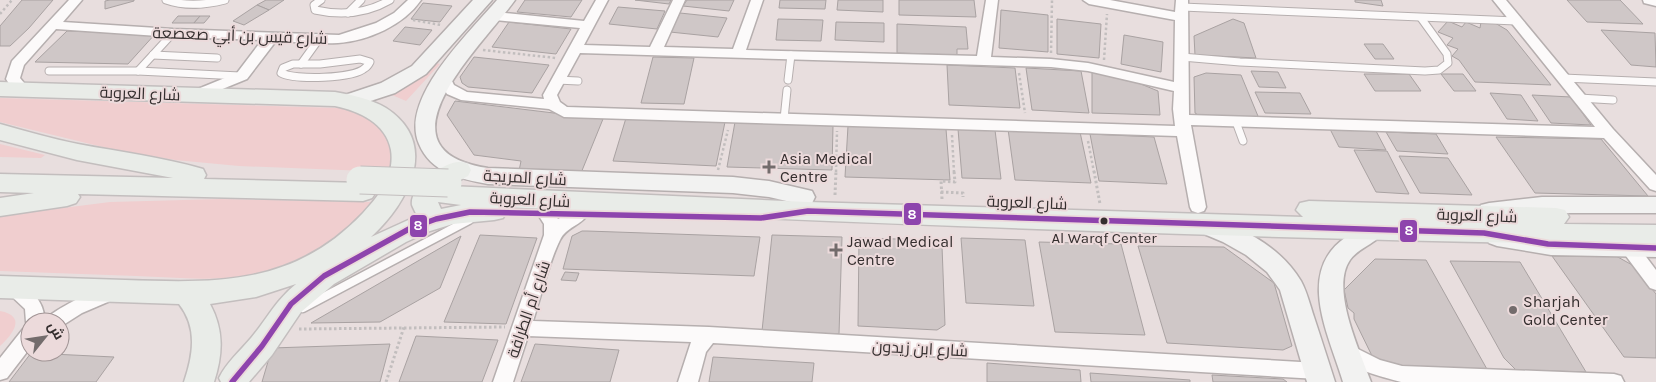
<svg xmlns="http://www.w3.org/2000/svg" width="1656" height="382" viewBox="0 0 1656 382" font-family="Karla,Cairo,sans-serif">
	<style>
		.green { fill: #f0cecf }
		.building { fill: #cfc7c7; stroke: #a9a2a2 }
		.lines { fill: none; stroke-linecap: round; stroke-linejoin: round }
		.lane-far1-casing { stroke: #b6afaf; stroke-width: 9 }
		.lane-casing { stroke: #b6afaf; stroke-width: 11 }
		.street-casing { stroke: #b6afaf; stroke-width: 3 }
		.secondary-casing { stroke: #b6afaf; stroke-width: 3 }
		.primary-casing { stroke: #c3bebe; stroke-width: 3 }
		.path-far1 { stroke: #c2bebe; stroke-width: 2.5; stroke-dasharray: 2.5 2.5; stroke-linecap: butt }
		.path { stroke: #c2bebe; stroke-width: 3; stroke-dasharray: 2.5 2.5; stroke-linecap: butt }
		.lane-far1 { stroke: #fcfafa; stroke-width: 7 }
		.lane { stroke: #fcfafa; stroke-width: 8 }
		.street { fill: #fcfafa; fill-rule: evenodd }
		.secondary { fill: #f2f2f1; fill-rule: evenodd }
		.primary { fill: #e9ece8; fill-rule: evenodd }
		.primary-bridge-casing { stroke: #c3bebe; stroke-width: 29; stroke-linecap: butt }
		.primary-bridge { stroke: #e9ece8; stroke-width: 27 }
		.bus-1-casing { stroke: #ecdadb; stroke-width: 9 }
		.bus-1 { stroke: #8e44ad; stroke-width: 5.5 }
		.poi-dot { fill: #736c6c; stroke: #ecdadb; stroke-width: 2 }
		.bus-dot { fill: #342e2e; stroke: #ecdadb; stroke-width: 2 }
		.labels { text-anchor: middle; stroke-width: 4; stroke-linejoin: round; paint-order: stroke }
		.bus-label { font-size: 15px; fill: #342e2e; stroke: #ecdadb }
		.street-label { font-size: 16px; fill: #342e2e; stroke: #ecdadb }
		.poi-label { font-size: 16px; fill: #342e2e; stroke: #ecdadb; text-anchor: start }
		.line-badge { stroke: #ecdadb; stroke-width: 2 }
		.badge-label { font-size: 14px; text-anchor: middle; font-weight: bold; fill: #fff }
	</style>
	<rect width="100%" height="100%" fill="#e8dede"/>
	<g class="green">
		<path d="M436 63 440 64 406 101 392 95 412 84Z"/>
		<path d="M0 98 339 108C361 114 391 125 392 152 393 159 391 166 391 172L239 166 175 160 115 150 0 122Z"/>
		<path d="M0 144 45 155 41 158 0 157Z"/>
		<path d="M221 199 376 202C335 245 283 274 224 278 195 280 165 277 136 276 91 274 45 273 0 271V216L110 202Z"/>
		<path d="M0 311C27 316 13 334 0 346Z"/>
	</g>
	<g class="building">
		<path d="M22 0H53L29 28 10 46H0V26Z"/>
		<path d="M110 0H134V1L105 9V1Z"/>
		<path d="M266 0H284L269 10 257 5Z"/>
		<path d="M525 0H582L571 17 517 12Z"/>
		<path d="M635 0H671L669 4Z"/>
		<path d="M687 0H734L729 11 683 6Z"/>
		<path d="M780 0H826L825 9 779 8Z"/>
		<path d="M838 0H883V12L837 10Z"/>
		<path d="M899 0H974L976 17 899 15Z"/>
		<path d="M1355 0H1381L1383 6 1355 2Z"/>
		<path d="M1567 0H1620L1643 24 1587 22Z"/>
		<path d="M423 3 452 6 440 22 411 19Z"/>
		<path d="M257 5 269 10 244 25 233 21Z"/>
		<path d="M618 7 665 11 657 29 609 24Z"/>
		<path d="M1001 10 1048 15V52L999 48Z"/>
		<path d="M680 13 727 18 718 37 670 32Z"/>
		<path d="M178 16H200L194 23H172Z"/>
		<path d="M200 16H210L204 23H194Z"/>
		<path d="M778 19 823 20 821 41 776 40Z"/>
		<path d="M1057 19 1101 24 1099 58 1057 54Z"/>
		<path d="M1233 19 1244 23 1256 58 1195 55 1194 36Z"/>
		<path d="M1448 21 1462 27 1466 22 1480 28 1481 22 1495 23 1507 30 1551 85 1475 82 1459 60 1452 56 1458 49 1447 45 1453 38 1438 32Z"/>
		<path d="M509 22 571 29 556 54 492 47Z"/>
		<path d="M836 22 884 23V42L835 40Z"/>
		<path d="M897 24 966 27 968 49H957V55L897 53Z"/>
		<path d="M405 27 432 30 420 45 393 41Z"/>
		<path d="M1601 30 1655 33 1656 67 1631 65Z"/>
		<path d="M67 31 156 33 128 64 35 62Z"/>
		<path d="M1124 35 1163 42 1161 72 1121 64Z"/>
		<path d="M1364 44H1383L1394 59H1375Z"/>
		<path d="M474 57 549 65 532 93 468 87 462 83 460 77Z"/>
		<path d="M653 57 694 58 684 104 641 103Z"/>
		<path d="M947 65 1015 68 1020 108 949 105Z"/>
		<path d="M1026 68 1081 71 1089 113 1032 110Z"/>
		<path d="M1251 71 1278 72 1286 88 1259 87Z"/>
		<path d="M1092 72 1136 82 1158 91 1160 115 1092 113Z"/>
		<path d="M1206 73 1241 75 1260 121 1205 119 1195 113 1194 77Z"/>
		<path d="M1364 74H1409L1421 91H1375Z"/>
		<path d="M1441 74H1463L1476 91H1454Z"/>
		<path d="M1255 92 1300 93 1311 114 1265 113Z"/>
		<path d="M1490 93 1521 95 1538 121 1507 119Z"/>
		<path d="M1532 95 1571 97 1591 125 1551 123Z"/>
		<path d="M455 101 603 119 581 173 519 171 521 161 474 155 447 115Z"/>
		<path d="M626 118 725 122 716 166 613 161Z"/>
		<path d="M735 122 833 126 832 170 727 167Z"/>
		<path d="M848 126 946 129 950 180 845 177Z"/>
		<path d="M958 129 995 130 1001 179 962 178Z"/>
		<path d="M1008 129 1080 132 1091 183 1015 180Z"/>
		<path d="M1330 129 1376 131 1386 150 1339 147Z"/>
		<path d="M1386 132 1436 134 1448 154 1397 151Z"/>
		<path d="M1090 134 1154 137 1167 184 1099 181Z"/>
		<path d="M1496 137 1601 139 1648 196 1535 193Z"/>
		<path d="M1354 150 1387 151 1409 194 1376 192Z"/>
		<path d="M1399 156 1448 158 1472 195 1420 193Z"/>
		<path d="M582 231H587L760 237 754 276 563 269 572 236Z"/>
		<path d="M480 235 537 238 506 324 444 322Z"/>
		<path d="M772 235 842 237 839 334 762 331Z"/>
		<path d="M461 236 440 288 380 322 311 323Z"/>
		<path d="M859 238 936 240 942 246 945 325 937 330 858 326Z"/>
		<path d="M961 238 1025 240 1034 306 966 303Z"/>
		<path d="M1039 242 1121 244 1145 335 1055 332Z"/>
		<path d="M1138 246 1224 247 1274 283 1292 346 1283 350 1167 343Z"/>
		<path d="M1552 256H1616L1634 266 1656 294V358L1624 357Z"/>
		<path d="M1375 259 1426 260 1488 371 1381 366 1375 362 1354 319V313L1348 308 1344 290Z"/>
		<path d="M1450 261 1520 262 1586 372 1516 370 1504 358Z"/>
		<path d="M565 272 579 273 576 281 561 280Z"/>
		<path d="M416 336 498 340 482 382H399Z"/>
		<path d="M390 344 380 382H262L272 348Z"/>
		<path d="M535 344 619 350 610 382H521Z"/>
		<path d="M31 353 114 357 96 382H9Z"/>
		<path d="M713 357 814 363 812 382H709Z"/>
		<path d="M987 363 1080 370 1081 382H987Z"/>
		<path d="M1090 373 1190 380V382H1091Z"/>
		<path d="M1212 375 1283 379 1287 382H1213Z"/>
	</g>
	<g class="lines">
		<g class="lane-far1-casing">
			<g id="lane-far1">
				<path d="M166 0C186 7 205 5 225 0"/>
				<path d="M321 0 314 5 315 10C342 16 366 14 390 0"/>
				<path d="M1182 7 1516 21"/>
				<path d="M348 13 361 0"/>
				<path d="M153 55 217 58"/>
				<path d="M1182 57 1240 62 1425 71 1439 70 1448 63 1447 54 1421 18"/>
				<path d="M360 59 370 62C369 64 367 67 365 68 353 79 295 80 281 73L283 68 293 64H320Z"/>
				<path d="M301 64 319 39"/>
				<path d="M49 71H138L240 76"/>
				<path d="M138 71 173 33"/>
				<path d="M1563 78 1656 82"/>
				<path d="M557 80 578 81"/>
				<path d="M788 80 791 55"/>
				<path d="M1579 98 1613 100"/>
				<path d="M784 119 787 90"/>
				<path d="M1236 122 1243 141"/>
			</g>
		</g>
		<g class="lane-casing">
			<path id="lane" d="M303 308 469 220"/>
		</g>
		<g class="street-casing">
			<g id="street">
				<path d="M69 0H82L63 22 173 29 339 35 376 23 394 13 408 0H421C404 25 368 41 338 43 318 44 296 42 276 41L247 79 198 99 193 97 191 94 193 91 237 73 262 40 173 37 56 29 24 65 20 78 29 89 27 92C17 95 11 87 6 79L12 61Z"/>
				<path d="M596 0H608L584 45 650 47 673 0H685L664 47 733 49 751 0H763L746 50 977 56 986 0H998L991 57 1051 59 1088 63 1174 82 1175 20 1089 4 1083 0H1110L1175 12 1176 0H1188L1189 115 1595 127 1493 0H1506L1613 129 1656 175V191L1650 189 1604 138 1191 125 1206 207 1204 211 1198 213 1192 211 1190 207 1177 136 564 117 549 109 461 100 447 94 437 78 439 75H449L454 85 467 92 544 99 543 95 580 28 495 20 488 16 495 12 584 21ZM580 53 1051 67 1088 71 1174 91 1173 109 1175 126 567 107 560 102 557 95Z"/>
				<path d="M1643 0H1656V6L1644 3Z"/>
				<path d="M545 207 551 209 558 219 580 208 586 210 588 214C582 225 566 227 560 240 549 262 541 296 533 321L709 327 1318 363 1325 365 1328 371 1325 377 1318 379 713 343 706 352 698 382H678L691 342 528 336 513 382H493L544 235V224L537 213 539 209Z"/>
				<path d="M1629 240 1635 242 1656 270V290L1650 288 1623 252 1620 247 1623 242Z"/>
				<path d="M13 280C29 285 46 303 44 321 49 312 99 287 110 286 112 286 115 287 117 288L120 293 117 298 82 313 60 327V322H30V348L7 378 0 380V358L23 329 28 327 26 322 25 309 7 292 4 287 7 282Z"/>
				<path d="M1348 344 1380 360 1402 366 1614 374 1621 376 1624 382H1401C1383 377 1347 369 1338 352L1341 346Z"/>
			</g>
		</g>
		<g class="secondary-casing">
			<g id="secondary">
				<path d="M473 0H492L426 74 395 93 349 108 342 106 339 101 342 96 381 83 412 66Z"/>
				<path d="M497 0H515C484 44 369 150 488 168L733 177 769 181 812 191 815 197 812 203 804 205 769 197 733 193 488 184C460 179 431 173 419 144 399 99 469 33 497 0Z"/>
				<path d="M1542 197H1656V213H1542L1489 219 1481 217 1478 211 1481 205 1489 203Z"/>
				<path d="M1205 216C1243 228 1280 246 1301 281 1307 292 1310 305 1314 317 1321 338 1328 360 1335 382H1307L1280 290 1275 283 1267 272 1246 255 1223 242 1197 231 1193 225 1197 219Z"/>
				<path d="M1373 221 1381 224 1385 230C1377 244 1359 247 1350 260 1330 289 1360 351 1371 382H1343C1329 335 1295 272 1346 237 1355 230 1363 224 1373 221Z"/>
				<path d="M1497 228 1551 237 1656 239V257L1551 255 1497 246 1489 243 1485 237 1489 231Z"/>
			</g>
		</g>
		<g class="primary-casing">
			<g id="primary">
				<path d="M0 82 335 92C352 95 371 99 386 108 441 144 408 203 371 237L417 216C416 213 413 208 412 205 409 187 444 161 460 162 463 162 465 163 468 164L471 170 468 176 449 186 808 202 1303 217 1296 210 1300 203 1309 201 1556 208 1565 210 1569 217 1564 224 1656 225V245C1272 240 888 224 504 207L507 211 503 218 494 220 453 224 430 231 406 242 334 284 301 312 272 355 249 382H221L219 378C226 363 240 351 251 338 267 319 276 300 296 284L256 297 210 304C224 330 223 354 214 382H184C193 355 198 328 179 304L0 298V276C42 277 83 279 125 280 217 283 294 286 363 213 379 196 395 175 391 150 386 123 359 111 335 106L0 96ZM438 202 461 205 441 209Z"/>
				<path d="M0 124C26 131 52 139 78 144 120 152 162 157 203 169L206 175 204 179 363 183 372 186 376 192 372 198 363 201 78 194 80 197 76 203 67 206 0 216V198L34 193 0 192V174L173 178 77 160 0 140Z"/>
			</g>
		</g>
		<g class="path-far1">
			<path d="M0 14 12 0"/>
			<path d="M413 20 441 25"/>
			<path d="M483 50 556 58"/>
			<path d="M1051 53 1052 0"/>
			<path d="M1104 60 1107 14"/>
			<path d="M1019 73 1025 113"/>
			<path d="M952 135 954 172"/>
			<path d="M1088 141 1094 172"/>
			<path d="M718 170 728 130"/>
			<path d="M836 172 837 131"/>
		</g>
		<g class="path">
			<path d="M1094 171 1100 204"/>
			<path d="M941 192 963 193V197"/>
			<path d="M835 195 836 171"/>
			<path d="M942 199 941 181 955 182 954 171"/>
			<path d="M299 329 505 327"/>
			<path d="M386 382 404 327"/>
		</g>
		<use href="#lane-far1" class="lane-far1"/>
		<use href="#lane" class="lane"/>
		<use href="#street" class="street"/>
		<use href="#secondary" class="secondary"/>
		<use href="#primary" class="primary"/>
		<g class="primary-bridge-casing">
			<path id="primary-bridge" d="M360 180 448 183"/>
		</g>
		<use href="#primary-bridge" class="primary-bridge"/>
		<g class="bus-1-casing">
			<path id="bus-1" d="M232 382 262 346 291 304 324 276 409 229 436 219 470 212 761 218 808 211 1484 233 1548 244 1656 248"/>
		</g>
		<use href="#bus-1" class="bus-1"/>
	</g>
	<g class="poi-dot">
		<path d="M766.5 159.5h5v5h5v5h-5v5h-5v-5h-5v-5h5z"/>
		<path d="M833.5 242.5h5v5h5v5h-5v5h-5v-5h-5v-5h5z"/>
		<circle cx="1513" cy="310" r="5"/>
	</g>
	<circle class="bus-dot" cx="1104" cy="221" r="4.5"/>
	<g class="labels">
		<g class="bus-label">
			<text x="1104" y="243">Al Warqf Center</text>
		</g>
		<g class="street-label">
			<text transform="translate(240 35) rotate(2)" y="6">شارع قيس بن أبي صعصعة</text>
			<text transform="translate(140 93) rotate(2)" y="6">شارع العروبة</text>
			<text transform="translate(525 177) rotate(3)" y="6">شارع المريجة</text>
			<text transform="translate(530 199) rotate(3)" y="6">شارع العروبة</text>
			<text transform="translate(1027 202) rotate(2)" y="6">شارع العروبة</text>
			<text transform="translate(1477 215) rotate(2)" y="6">شارع العروبة</text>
			<text transform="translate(528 309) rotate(-71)" y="6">شارع أم الطرافة</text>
			<text transform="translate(920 348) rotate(3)" y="6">شارع ابن زيدون</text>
		</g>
		<g class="poi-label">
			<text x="780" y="164">Asia Medical<tspan x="780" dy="18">Centre</tspan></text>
			<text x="847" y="247">Jawad Medical<tspan x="847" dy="18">Centre</tspan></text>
			<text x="1523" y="307">Sharjah<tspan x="1523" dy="18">Gold Center</tspan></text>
		</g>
	</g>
	<g class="line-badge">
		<rect x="903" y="202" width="19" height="24" rx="5" fill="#8e44ad"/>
		<rect x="409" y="214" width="19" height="24" rx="5" fill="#8e44ad"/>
		<rect x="1399" y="219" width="19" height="24" rx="5" fill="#8e44ad"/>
	</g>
	<g class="badge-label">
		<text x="912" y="219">8</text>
		<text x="418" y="230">8</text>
		<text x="1409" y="235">8</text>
	</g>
	<g transform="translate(45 337) rotate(60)"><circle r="24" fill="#ecdadb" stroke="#a29596"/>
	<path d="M0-4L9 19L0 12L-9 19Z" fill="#736c6c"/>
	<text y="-8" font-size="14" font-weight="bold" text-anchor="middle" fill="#342e2e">ش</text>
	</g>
</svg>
